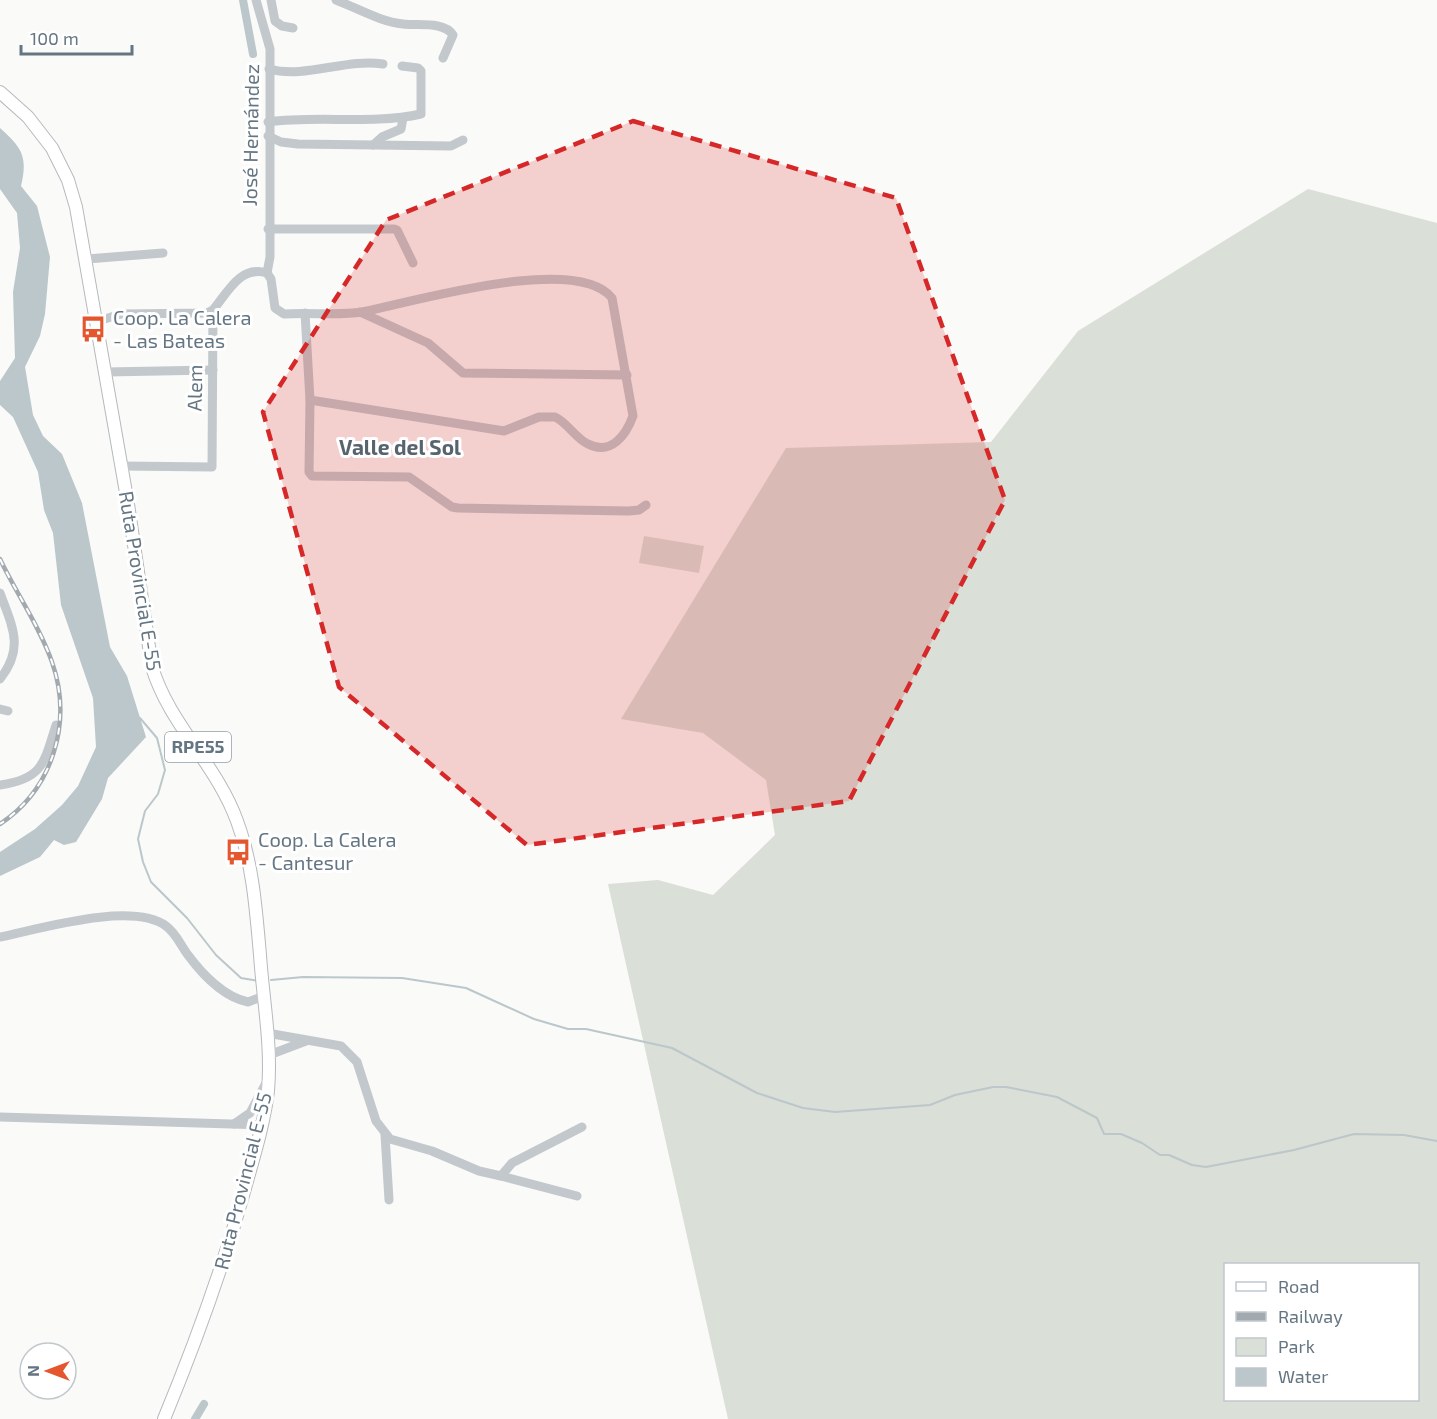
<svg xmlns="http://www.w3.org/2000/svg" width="1437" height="1419" viewBox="0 0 1437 1419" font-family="'Exo 2',sans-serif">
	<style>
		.green { fill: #dadfd7; fill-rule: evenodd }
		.water { fill: #bbc7cb }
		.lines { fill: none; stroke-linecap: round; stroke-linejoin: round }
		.stream { stroke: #bbc7cb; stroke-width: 2 }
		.canal { stroke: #bbc7cb; stroke-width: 8 }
		.major-casing { stroke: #b5babe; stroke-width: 14 }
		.minor { stroke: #c3c8cc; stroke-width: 9 }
		.major { stroke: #fff; stroke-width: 12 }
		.rail-casing { stroke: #a2aab0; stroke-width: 4.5 }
		.rail { stroke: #fff; stroke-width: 2; stroke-dasharray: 7; stroke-linecap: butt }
		.marked { fill: #d62828; fill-opacity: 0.2; stroke: #d62828; stroke-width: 4.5; stroke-dasharray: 12 8; stroke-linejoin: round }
		.labels { text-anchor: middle; stroke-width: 6; stroke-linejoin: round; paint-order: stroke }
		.shield { fill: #fff; stroke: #939fa8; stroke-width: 1.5 }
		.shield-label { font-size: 18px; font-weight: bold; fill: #657683 }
		.street-label { font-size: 20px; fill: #657683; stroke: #fff }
		.poi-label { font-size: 20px; fill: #657683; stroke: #fff; text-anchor: start }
		.neighbourhood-label { font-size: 21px; font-weight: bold; fill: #57646e; stroke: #fff }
	</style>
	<rect width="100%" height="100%" fill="#fafaf8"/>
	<g class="green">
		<path d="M1308 189 1437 223V1419H728L608 884 658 880 713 895 775 835 766 780 703 733 621 719 786 448 991 442 1078 331ZM1418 1264V1400H1226V1264Z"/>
		<path d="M644 536 704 546 699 573 639 563Z"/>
	</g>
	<path class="water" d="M0 128C22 148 28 156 21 186L37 206 50 257 45 314 40 336 25 367 33 415 43 436 62 454 82 503 110 647 127 676 146 737 108 778 102 799 76 842 64 845 54 840 40 857 0 876V852L35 829 62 805 78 786 96 747 93 698 61 605 53 533 44 510 38 472 13 417 0 405V381L15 358 13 292 20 248 17 213 0 189Z"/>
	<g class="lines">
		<g class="stream">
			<path d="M140 718 157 738 165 770 158 794 145 811 138 839 143 862 151 882 187 918 216 955 241 978 259 981"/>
			<path d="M271 980 303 977 402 978 466 988 534 1019 568 1029H586L672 1048 757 1093 803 1108 835 1112 930 1105 955 1095 993 1087H1006L1057 1097 1097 1118 1104 1134H1121L1142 1143 1160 1155H1169L1192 1165 1206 1167 1294 1150 1354 1134 1404 1135 1437 1141"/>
		</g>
		<g class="canal">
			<path d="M243 0 253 54"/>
			<path d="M195 1419 204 1404"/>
		</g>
		<g class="major-casing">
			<path id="major" d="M0 92 28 117 52 148 68 180 76 207 128 504 152 667C169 724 217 765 237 821 253 864 256 910 260 955 263 1000 272 1045 268 1091 264 1125 253 1159 244 1192 222 1270 195 1344 164 1419"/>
		</g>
		<g class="minor">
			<path d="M256 0 270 49V257L267 273"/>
			<path d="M271 0 275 21 282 26 293 28"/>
			<path d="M336 0C357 8 381 22 403 24 418 26 444 21 453 35L443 58"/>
			<path d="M269 69C306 79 346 58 383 64"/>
			<path d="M268 122C319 115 371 125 421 114V71L418 68 402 66"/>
			<path d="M268 136 281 142 298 144 451 146 463 140"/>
			<path d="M373 145 382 137 401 129 403 118"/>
			<path d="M268 229H394L397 230 413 263"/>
			<path d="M87 259 163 253"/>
			<path d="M360 312 428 343 463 373 627 375"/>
			<path d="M305 313 310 400 309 472 312 476 409 477 452 507 458 508 629 511 639 510 646 505"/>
			<path d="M98 321 121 314 207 313 213 310C228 292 240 265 267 273L271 279 275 308 284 314C310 312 337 316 362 312 414 302 576 253 612 298L633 416C626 435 611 456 588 444 575 438 568 423 555 417H539L504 431 310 400"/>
			<path d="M106 372 213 370"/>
			<path d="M122 466 212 467 213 310"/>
			<path d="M0 593C12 626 25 648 0 679"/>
			<path d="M0 709 8 711"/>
			<path d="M0 785C43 779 44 763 56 725"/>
			<path d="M0 937C39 929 132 901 166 926 176 933 181 946 188 955 202 974 224 997 248 1002L264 996"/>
			<path d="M267 1033 341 1046 357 1062 376 1121 390 1139 432 1151 479 1171 501 1176 512 1163 582 1127"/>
			<path d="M269 1055 306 1041"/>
			<path d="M0 1117 262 1125"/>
			<path d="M234 1124 250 1113 267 1081"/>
			<path d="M385 1135 389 1200"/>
			<path d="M501 1176 577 1196"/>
		</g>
		<use href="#major" class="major"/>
		<g class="rail-casing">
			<path id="rail" d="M0 559C16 593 39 625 52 662 73 722 53 789 0 824"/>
		</g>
		<use href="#rail" class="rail"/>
	</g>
	<path class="marked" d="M633 121 896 198 1005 500 849 801 527 845 339 687 263 412 386 220Z"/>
	<defs>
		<g id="bus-bare" transform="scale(2.07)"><path d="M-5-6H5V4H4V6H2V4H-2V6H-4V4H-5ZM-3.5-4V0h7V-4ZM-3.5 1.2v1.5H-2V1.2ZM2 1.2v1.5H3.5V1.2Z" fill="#e4572e" stroke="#fff" stroke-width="2.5" paint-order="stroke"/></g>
	</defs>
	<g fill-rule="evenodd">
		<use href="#bus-bare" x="93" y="329"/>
		<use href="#bus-bare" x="238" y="852"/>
	</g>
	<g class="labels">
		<rect class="shield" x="165" y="732" width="66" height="30" rx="4.5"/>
		<g class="shield-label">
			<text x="198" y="753">RPE55</text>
		</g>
		<g class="street-label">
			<text transform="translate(251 135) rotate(-89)" y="7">José Hernández</text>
			<text transform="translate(195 388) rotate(-89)" y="7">Alem</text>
			<text transform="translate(140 581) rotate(81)" y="7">Ruta Provincial E-55</text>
			<text transform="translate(243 1181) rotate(-76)" y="7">Ruta Provincial E-55</text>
		</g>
		<g class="poi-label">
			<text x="113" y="325">Coop. La Calera<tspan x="113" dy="23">- Las Bateas</tspan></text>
			<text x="258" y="847">Coop. La Calera<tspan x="258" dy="23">- Cantesur</tspan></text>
		</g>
		<g class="neighbourhood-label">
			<text x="400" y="455">Valle del Sol</text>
		</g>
	</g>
	<rect x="1224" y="1263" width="195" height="138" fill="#ffffff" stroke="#c1c8cd" stroke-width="1.5"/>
	<rect x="1236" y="1282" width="30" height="9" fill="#ffffff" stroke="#c1c8cd" stroke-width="1.5"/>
	<text x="1278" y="1293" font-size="18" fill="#657683">Road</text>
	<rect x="1236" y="1312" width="30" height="9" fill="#a2aab0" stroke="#c1c8cd" stroke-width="1.5"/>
	<text x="1278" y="1323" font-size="18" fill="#657683">Railway</text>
	<rect x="1236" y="1338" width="30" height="18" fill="#dadfd7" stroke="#c1c8cd" stroke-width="1.5"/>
	<text x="1278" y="1353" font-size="18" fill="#657683">Park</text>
	<rect x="1236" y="1368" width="30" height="18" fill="#bbc7cb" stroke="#c1c8cd" stroke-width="1.5"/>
	<text x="1278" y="1383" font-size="18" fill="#657683">Water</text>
	<g transform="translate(48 1371) rotate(270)"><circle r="28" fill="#ffffff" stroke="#c1c8cd" stroke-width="1.5"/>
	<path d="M0-4.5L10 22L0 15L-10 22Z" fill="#e4572e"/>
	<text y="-9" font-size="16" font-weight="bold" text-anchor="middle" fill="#657683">N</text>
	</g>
	<path d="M21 45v9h111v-9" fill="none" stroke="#657683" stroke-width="3"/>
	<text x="30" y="45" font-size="18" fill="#657683" stroke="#ffffff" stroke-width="4.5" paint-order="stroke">100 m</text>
</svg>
